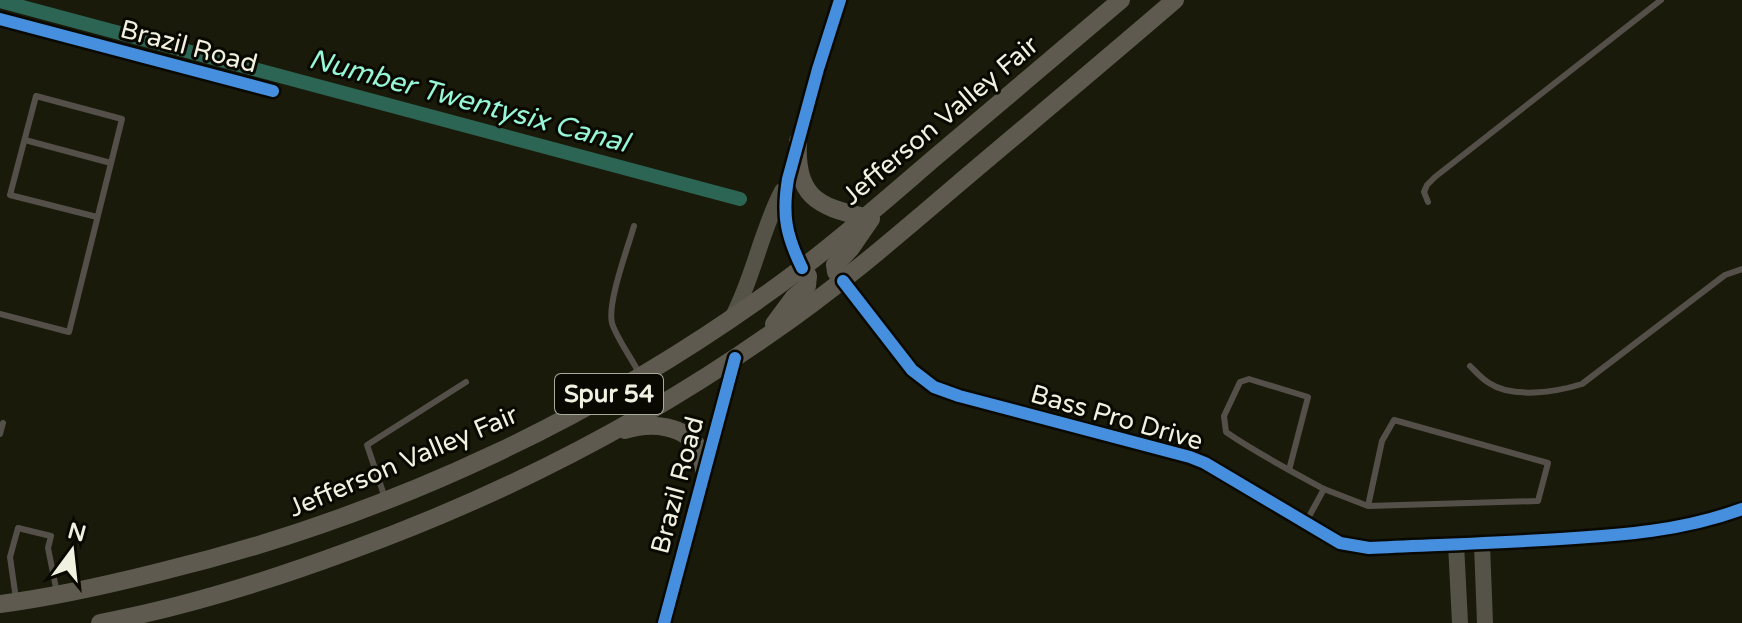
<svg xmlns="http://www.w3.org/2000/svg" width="1742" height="623" viewBox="0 0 1742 623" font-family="'Varela Round',sans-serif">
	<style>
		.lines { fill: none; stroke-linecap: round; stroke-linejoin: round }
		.canal { stroke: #2c6553; stroke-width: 14 }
		.lane { stroke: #545049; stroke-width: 6 }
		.street { stroke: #545049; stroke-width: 12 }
		.secondary { stroke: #555248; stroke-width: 16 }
		.primary { stroke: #5e5a4f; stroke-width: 18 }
		.cycleway-casing { stroke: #090901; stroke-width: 17 }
		.cycleway { stroke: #468fdf; stroke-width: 12 }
		.labels { text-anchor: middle; stroke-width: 6; stroke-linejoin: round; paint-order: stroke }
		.shield { fill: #090901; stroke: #abab9d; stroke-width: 2 }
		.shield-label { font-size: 24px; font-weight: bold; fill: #f0f1e0 }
		.street-label { font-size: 26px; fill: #f0f1e0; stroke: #090901 }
		.water-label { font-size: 28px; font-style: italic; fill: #96f6d7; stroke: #090901 }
	</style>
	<rect width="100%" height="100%" fill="#191a0a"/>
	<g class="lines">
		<path class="canal" d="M0 1 740 199"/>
		<g class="lane">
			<path d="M25 140 111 163"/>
			<path d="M1428 202 1424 192 1427 185 1435 177 1661 0"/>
			<path d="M634 226C628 247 607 303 612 323 616 337 632 359 639 373"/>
			<path d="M0 314 69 332C86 261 104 190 122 119L36 96 10 195 97 217"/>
			<path d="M1470 366C1476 372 1482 379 1489 383 1513 399 1556 392 1582 384L1725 275 1742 269"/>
			<path d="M0 434 3 423"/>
			<path d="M1289 470 1308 397 1249 379 1240 382 1224 416 1226 432C1258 454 1291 471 1324 489"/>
			<path d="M385 498 367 445 466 382"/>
			<path d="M1306 522 1324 489 1368 506 1538 501 1548 463 1394 420 1382 441 1368 506"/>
			<path d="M16 599 10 557 18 528 51 536 48 548 57 593"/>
		</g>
		<path class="street" d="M0 19 273 91"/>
		<g class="secondary">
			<path d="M802 268C786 235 782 215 788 179L818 69 840 0"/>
			<path d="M843 281 912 370 934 387 959 396 1190 457 1205 463 1340 543 1369 548C1433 545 1496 543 1560 539 1623 535 1682 531 1742 509"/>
			<path d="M733 316C754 276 761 231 782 191"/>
			<path d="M1456 544 1460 623"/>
			<path d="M1482 544 1485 623"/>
			<path d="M664 623 735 358"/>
		</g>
		<g class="primary">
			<path d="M798 141C795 195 816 207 865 217"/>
			<path d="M843 281 836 272 835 265 851 248 871 219"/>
			<path d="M774 324 794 297 807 286 808 276 802 268"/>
			<path d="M625 430C650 422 686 424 700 451 702 456 703 464 704 470"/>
			<path d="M0 604C54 597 107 585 159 572 392 516 611 412 802 268 847 234 889 197 932 160 995 107 1058 53 1121 0"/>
			<path d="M100 623C185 607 268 581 349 551 498 497 640 425 770 334 836 289 897 236 958 184 1030 123 1103 62 1175 0"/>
		</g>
		<g class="cycleway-casing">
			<g id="cycleway">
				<path d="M0 19 273 91"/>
				<path d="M802 268C786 235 782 215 788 179L818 69 840 0"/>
				<path d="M843 281 912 370 934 387 959 396 1190 457 1205 463 1340 543 1369 548C1433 545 1496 543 1560 539 1623 535 1682 531 1742 509"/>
				<path d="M664 623 735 358"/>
			</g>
		</g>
		<use href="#cycleway" class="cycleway"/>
	</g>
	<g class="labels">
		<rect class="shield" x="555" y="374" width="108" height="40" rx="6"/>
		<g class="shield-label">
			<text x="609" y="402">Spur 54</text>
		</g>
		<g class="street-label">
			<text transform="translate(189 46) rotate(15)" y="9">Brazil Road</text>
			<text transform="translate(940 120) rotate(-40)" y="9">Jefferson Valley Fair</text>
			<text transform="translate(1117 417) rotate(16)" y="9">Bass Pro Drive</text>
			<text transform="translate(403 461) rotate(-23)" y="9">Jefferson Valley Fair</text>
			<text transform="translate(677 485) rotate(-75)" y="9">Brazil Road</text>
		</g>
		<g class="water-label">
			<text transform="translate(469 100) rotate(15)" y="10">Number Twentysix Canal</text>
		</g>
	</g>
	<g transform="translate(72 551) rotate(15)" stroke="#090901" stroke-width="6" paint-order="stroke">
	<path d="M0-6L14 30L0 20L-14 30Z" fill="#f0f1e0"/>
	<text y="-12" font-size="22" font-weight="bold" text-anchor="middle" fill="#f0f1e0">N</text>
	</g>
</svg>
